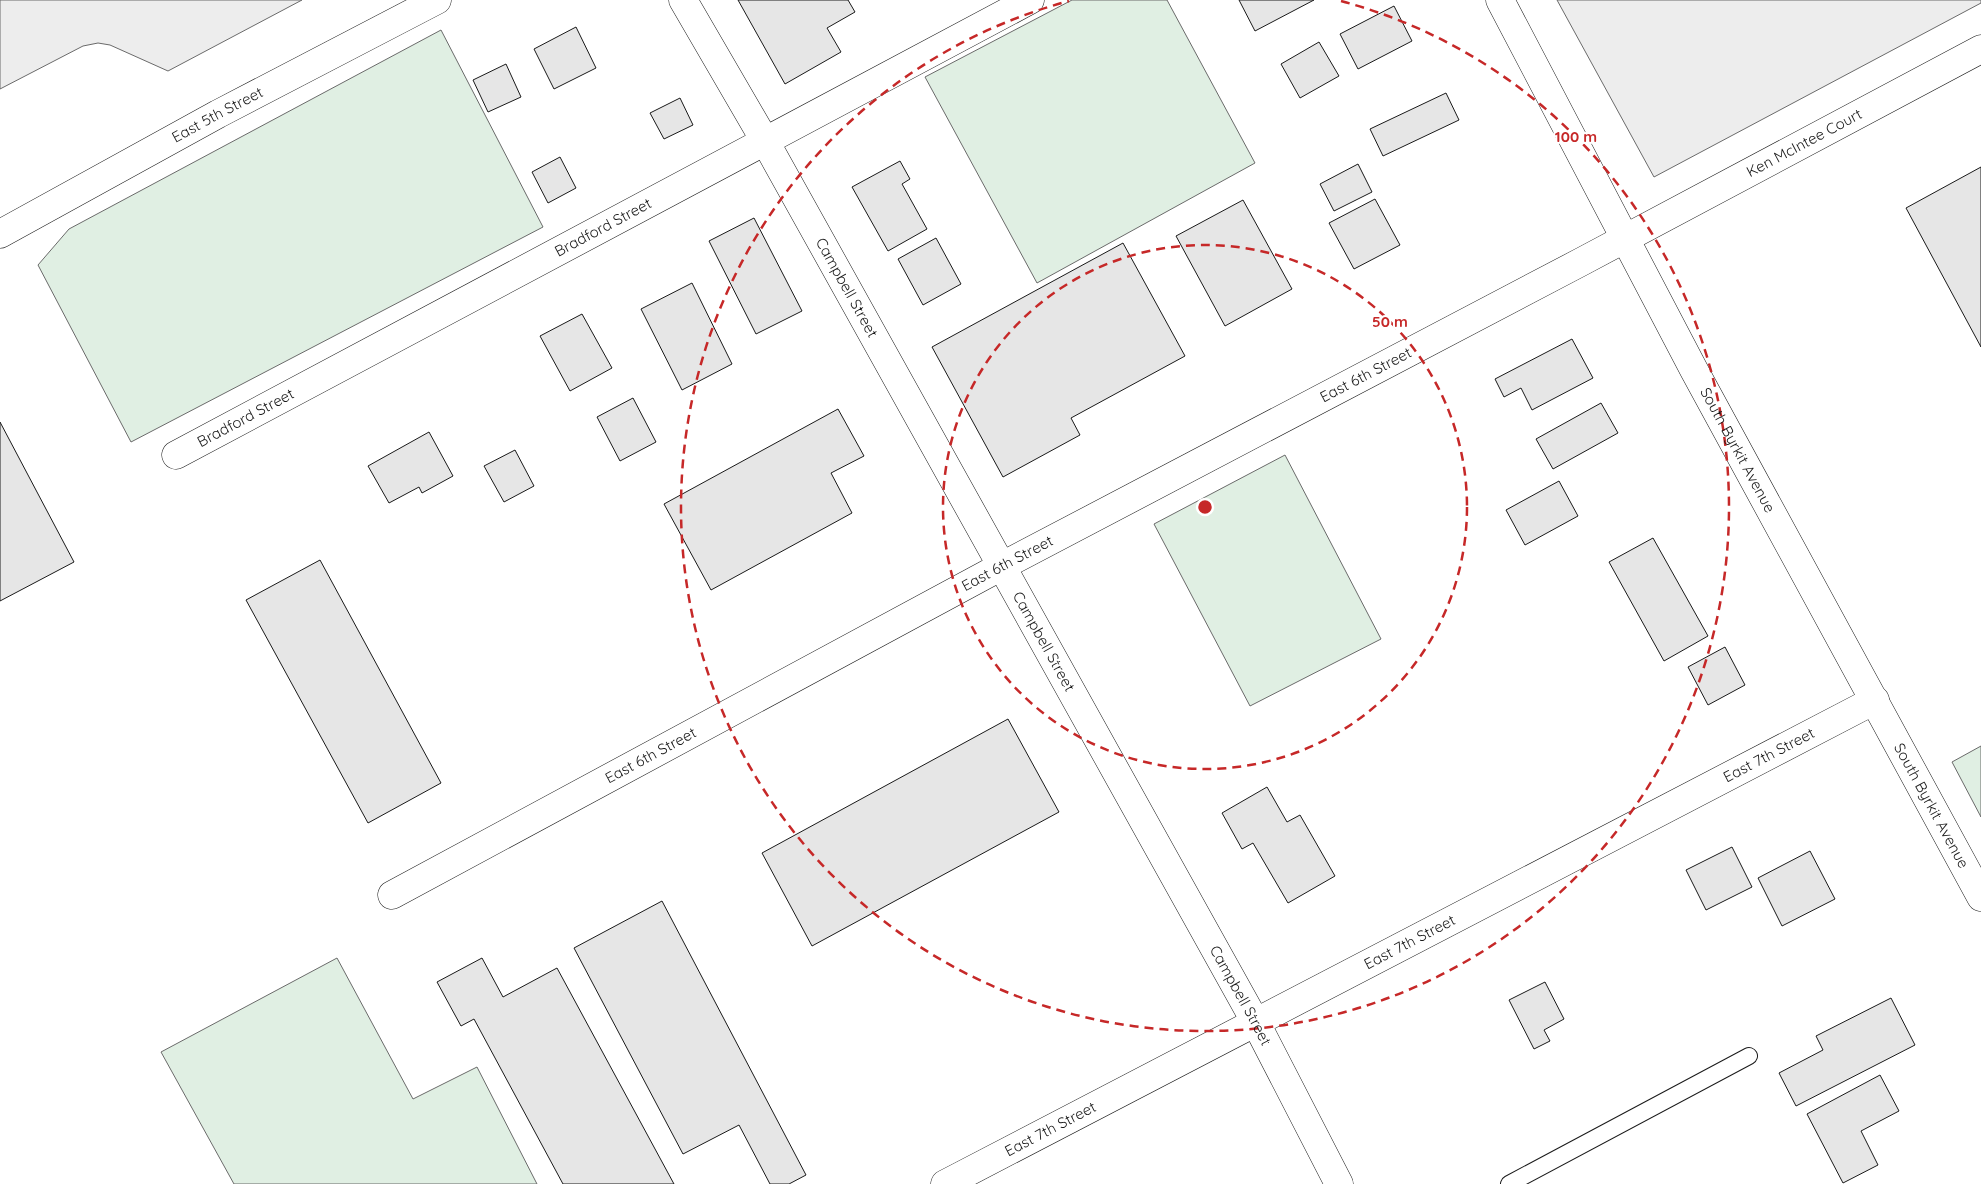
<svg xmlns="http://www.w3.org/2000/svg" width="1981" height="1184" viewBox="0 0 1981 1184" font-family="Quicksand,sans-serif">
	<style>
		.green { fill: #e0efe3; stroke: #6a6a6a }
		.parking { fill: #ededed; stroke: #6a6a6a }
		.building { fill: #e6e6e6; stroke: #1a1a1a }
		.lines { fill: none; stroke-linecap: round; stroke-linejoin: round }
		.lane-casing { stroke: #1a1a1a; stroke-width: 18 }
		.street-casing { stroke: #1a1a1a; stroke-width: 29 }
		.secondary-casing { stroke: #1a1a1a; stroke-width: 29 }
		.lane { stroke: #fff; stroke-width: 16 }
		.street { stroke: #fff; stroke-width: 28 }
		.secondary { stroke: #fff; stroke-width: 28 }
		.ring { fill: none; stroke: #c62828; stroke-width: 2.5; stroke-dasharray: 9 6 }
		.labels { text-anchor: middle; stroke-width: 4; stroke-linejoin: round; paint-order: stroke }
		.street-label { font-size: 15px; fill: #1a1a1a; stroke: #fff }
		.centre { fill: #c62828; stroke: #fff; stroke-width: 2.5 }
		.ring-label { font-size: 15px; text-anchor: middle; font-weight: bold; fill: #c62828; stroke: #fff; stroke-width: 4; stroke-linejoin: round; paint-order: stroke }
	</style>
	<rect width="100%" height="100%" fill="#fff"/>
	<g class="green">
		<path d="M1072 0H1167L1255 163 1037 283 925 77Z"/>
		<path d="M441 30 543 227 131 442 38 265 69 229Z"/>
		<path d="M1285 455 1381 639 1250 706 1154 524Z"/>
		<path d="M1981 746V817L1952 762Z"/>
		<path d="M337 958 413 1099 477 1067 537 1184H234L161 1052Z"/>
	</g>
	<g class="parking">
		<path d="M0 0H302L168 71 110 45 98 43 83 46 0 89Z"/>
		<path d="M1557 0H1981V3L1654 177Z"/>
	</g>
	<g class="building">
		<path d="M738 0H848L855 12 827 28 841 52 785 84Z"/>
		<path d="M1239 0H1314L1255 31Z"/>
		<path d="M1394 6 1412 41 1358 69 1340 34Z"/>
		<path d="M576 27 596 68 554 89 534 49Z"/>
		<path d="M1319 42 1339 76 1300 98 1281 64Z"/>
		<path d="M506 64 521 97 488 112 473 80Z"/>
		<path d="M1446 93 1459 120 1383 156 1370 129Z"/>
		<path d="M680 98 693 125 664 139 650 113Z"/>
		<path d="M560 157 576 188 548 203 532 172Z"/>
		<path d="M900 161 910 179 902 184 927 229 888 251 852 187Z"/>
		<path d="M1358 164 1372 192 1334 211 1320 184Z"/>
		<path d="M1981 167V347L1906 208Z"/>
		<path d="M1375 199 1400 245 1354 269 1329 223Z"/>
		<path d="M1243 200 1292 289 1225 326 1176 236Z"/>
		<path d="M754 218 802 311 756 334 709 241Z"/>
		<path d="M936 238 961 284 923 305 898 259Z"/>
		<path d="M1123 243 1185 356 1071 418 1080 435 1003 477 932 347Z"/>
		<path d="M692 283 732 364 682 390 641 309Z"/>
		<path d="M582 314 612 368 570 391 540 336Z"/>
		<path d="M1572 339 1593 378 1532 410 1521 388 1504 397 1495 379Z"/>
		<path d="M633 398 656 442 620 461 597 417Z"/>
		<path d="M1601 403 1618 433 1553 469 1536 439Z"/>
		<path d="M838 409 864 456 831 473 852 513 711 590 664 504Z"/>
		<path d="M0 422 74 562 0 601Z"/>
		<path d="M429 432 453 476 422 493 419 487 389 503 368 466Z"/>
		<path d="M515 450 534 486 504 502 484 466Z"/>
		<path d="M1559 481 1578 516 1525 545 1506 510Z"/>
		<path d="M1653 538 1708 636 1664 661 1609 562Z"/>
		<path d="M320 560 441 783 368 823 246 600Z"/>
		<path d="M1725 647 1745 685 1708 705 1688 667Z"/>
		<path d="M1008 719 1059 812 812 946 762 853Z"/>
		<path d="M1267 787 1287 822 1300 815 1335 876 1288 903 1253 843 1242 849 1222 813Z"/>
		<path d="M1732 847 1752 887 1706 910 1686 870Z"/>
		<path d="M1810 851 1835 899 1782 926 1758 878Z"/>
		<path d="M662 901 806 1175 789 1184H770L739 1125 683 1154 574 948Z"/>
		<path d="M482 958 503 997 557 968 674 1184H563L474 1019 461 1026 437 982Z"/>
		<path d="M1545 982 1564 1019 1544 1030 1550 1041 1534 1049 1509 1000Z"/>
		<path d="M1891 998 1915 1045 1796 1106 1779 1073 1823 1050 1816 1036Z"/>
		<path d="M1880 1075 1899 1111 1861 1131 1878 1165 1843 1183 1807 1114Z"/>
	</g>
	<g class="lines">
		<g class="lane-casing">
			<path id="lane" d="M1509 1184 1749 1056"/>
		</g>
		<g class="street-casing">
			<g id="street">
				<path id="s1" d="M683 0 765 141 1256 1023 1339 1184"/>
				<path id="s2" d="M0 234 218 114 437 0"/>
				<path id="s3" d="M176 455 1030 0"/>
				<path id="s4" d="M392 895 1002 566 1581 262 1981 49"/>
				<path id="s5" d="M945 1184 1875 700"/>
			</g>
		</g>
		<g class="secondary-casing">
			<g id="secondary">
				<path id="s6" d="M1500 0 1694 370 1981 897"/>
			</g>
		</g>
		<use href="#lane" class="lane"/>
		<use href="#street" class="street"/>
		<use href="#secondary" class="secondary"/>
	</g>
	<g class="ring">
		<circle cx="1205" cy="507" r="262"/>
		<path d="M1341 1A524 524 0 1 1 1069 1"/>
	</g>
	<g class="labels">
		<g class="street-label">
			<text dy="5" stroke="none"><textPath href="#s2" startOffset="248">East 5th Street</textPath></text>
			<text dy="5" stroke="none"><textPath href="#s4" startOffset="1600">Ken McIntee Court</textPath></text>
			<text dy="5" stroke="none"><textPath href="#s3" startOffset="484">Bradford Street</textPath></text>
			<text dy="5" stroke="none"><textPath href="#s1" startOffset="331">Campbell Street</textPath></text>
			<text dy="5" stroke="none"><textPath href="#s4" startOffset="1104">East 6th Street</textPath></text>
			<text dy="5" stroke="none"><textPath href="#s3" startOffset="79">Bradford Street</textPath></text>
			<text dy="5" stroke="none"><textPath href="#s6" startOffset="509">South Byrkit Avenue</textPath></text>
			<text dy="5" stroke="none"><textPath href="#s4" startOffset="699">East 6th Street</textPath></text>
			<text dy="5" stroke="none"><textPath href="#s1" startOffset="736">Campbell Street</textPath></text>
			<text dy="5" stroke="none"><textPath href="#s5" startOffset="929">East 7th Street</textPath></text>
			<text dy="5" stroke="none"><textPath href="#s4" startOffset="294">East 6th Street</textPath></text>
			<text dy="5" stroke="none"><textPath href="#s6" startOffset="914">South Byrkit Avenue</textPath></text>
			<text dy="5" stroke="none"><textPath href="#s5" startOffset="524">East 7th Street</textPath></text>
			<text dy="5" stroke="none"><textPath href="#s1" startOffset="1141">Campbell Street</textPath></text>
			<text dy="5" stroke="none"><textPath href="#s5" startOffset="119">East 7th Street</textPath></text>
		</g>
	</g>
	<circle cx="1205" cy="507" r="8" class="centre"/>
	<g class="ring-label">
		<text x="1576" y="142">100 m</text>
		<text x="1390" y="327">50 m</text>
	</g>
</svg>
